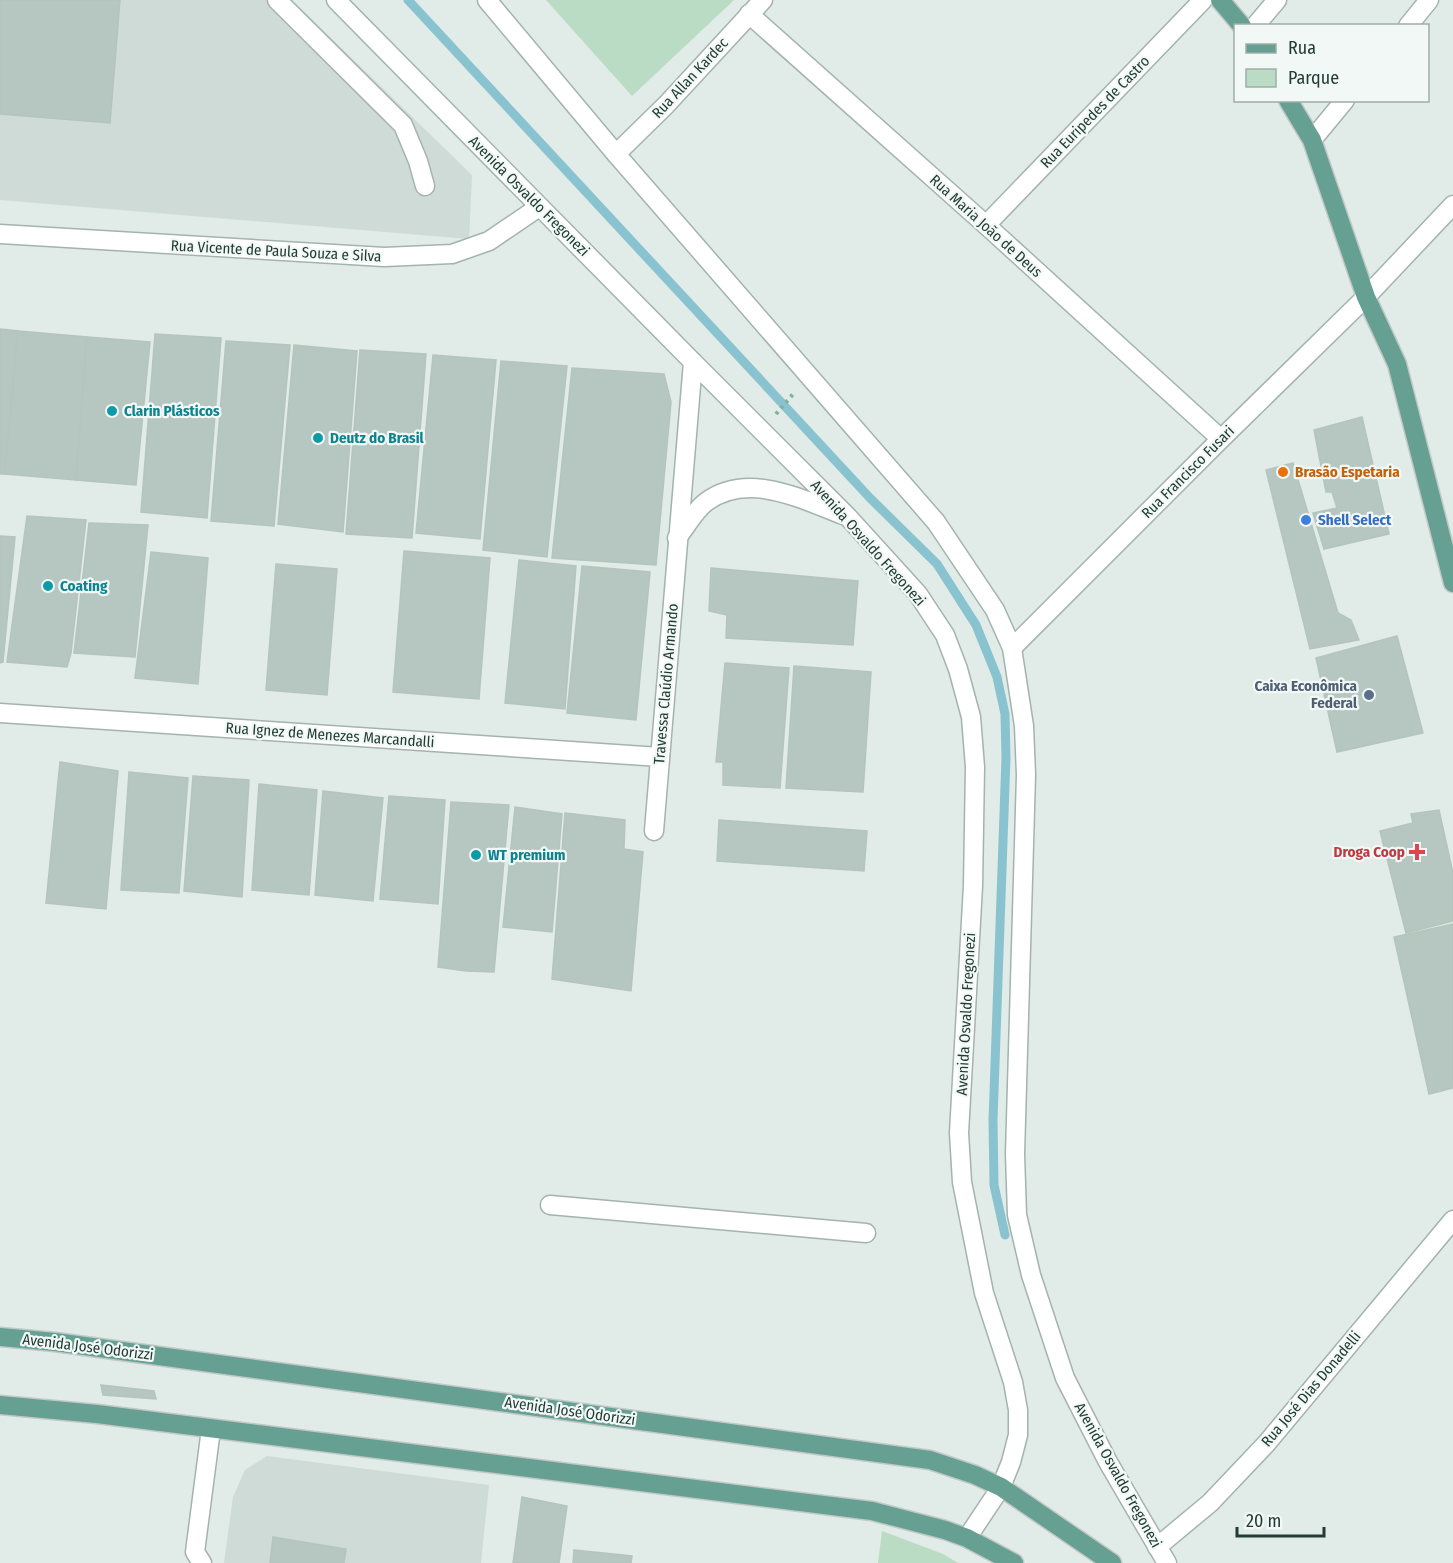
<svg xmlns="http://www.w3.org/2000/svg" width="1453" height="1563" viewBox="0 0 1453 1563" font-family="'Fira Sans Condensed',sans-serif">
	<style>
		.built { fill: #cfdbd6 }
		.green { fill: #badcc4 }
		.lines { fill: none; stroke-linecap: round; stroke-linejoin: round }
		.stream { stroke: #8ac3d0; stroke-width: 9 }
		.building { fill: #b6c6c0; stroke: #b4c5be; stroke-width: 1.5 }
		.minor-casing { stroke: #a4b3ae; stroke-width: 21 }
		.major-casing { stroke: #c1c8c6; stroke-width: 21 }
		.path { stroke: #82afa2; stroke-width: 4; stroke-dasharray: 3 4.5; stroke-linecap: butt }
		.minor { stroke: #fff; stroke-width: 18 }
		.major { stroke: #66a093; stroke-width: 18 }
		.culture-dot { fill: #0f9aa8; stroke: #f2f8f5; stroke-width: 2 }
		.food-dot { fill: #e8710a; stroke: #f2f8f5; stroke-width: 2 }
		.shop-dot { fill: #3f7fe0; stroke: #f2f8f5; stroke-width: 2 }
		.service-dot { fill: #5c6f8a; stroke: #f2f8f5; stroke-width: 2 }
		.health-dot { fill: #e0444e; stroke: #f2f8f5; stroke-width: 2 }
		.labels { text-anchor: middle; stroke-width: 4.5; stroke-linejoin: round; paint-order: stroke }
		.street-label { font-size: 15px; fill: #223c35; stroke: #f2f8f5 }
		.culture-label { font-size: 15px; font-weight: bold; fill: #0d838f; stroke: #f2f8f5; text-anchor: start }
		.food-label { font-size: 15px; font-weight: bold; fill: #c56008; stroke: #f2f8f5; text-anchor: start }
		.shop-label { font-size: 15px; font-weight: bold; fill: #366cbe; stroke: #f2f8f5; text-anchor: start }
		.service-label { font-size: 15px; font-weight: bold; fill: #4e5e75; stroke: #f2f8f5; text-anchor: end }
		.health-label { font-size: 15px; font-weight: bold; fill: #be3a42; stroke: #f2f8f5; text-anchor: end }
	</style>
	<rect width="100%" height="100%" fill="#e1ebe7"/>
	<g class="built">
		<path d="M0 0H292L472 175 469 239 0 200Z"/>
		<path d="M267 1456 489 1485 481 1563H224L233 1497 245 1470Z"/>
	</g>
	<g class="green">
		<path d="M546 0H734L632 96Z"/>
		<path d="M882 1531 943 1554 958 1563H878Z"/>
	</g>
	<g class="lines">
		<path class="stream" d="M408 0 870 498 937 564 976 625 997 677 1005 714 1006 758 993 1120 994 1185 1005 1235"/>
	</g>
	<g class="building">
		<path d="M0 0H120L110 123 0 114Z"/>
		<path d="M0 329 18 331 5 474H0Z"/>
		<path d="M18 331 87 337 76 480 5 474Z"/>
		<path d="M155 334 221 338 207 518 141 512Z"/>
		<path d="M87 337 150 342 136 485 76 480Z"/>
		<path d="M226 341 290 345 274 526 211 521Z"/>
		<path d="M294 345 357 351 343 532 278 524Z"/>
		<path d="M360 350 426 354 412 538 346 534Z"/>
		<path d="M433 355 496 360 480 539 416 533Z"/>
		<path d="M501 361 567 366 547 557 483 550Z"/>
		<path d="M572 368 664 374 671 402 656 565 552 558Z"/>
		<path d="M1362 417 1389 534 1324 549 1313 513 1337 508 1332 492H1326L1314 430Z"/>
		<path d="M1293 463 1338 613 1351 620 1359 640 1310 649 1266 470Z"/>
		<path d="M27 516 86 520 71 653 67 667 7 662Z"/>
		<path d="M89 523 148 525 135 657 74 653Z"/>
		<path d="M0 536 15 537 3 662 0 663Z"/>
		<path d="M404 551 490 558 479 699 393 692Z"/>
		<path d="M151 552 208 558 198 684 135 678Z"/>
		<path d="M519 560 576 566 565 709 505 703Z"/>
		<path d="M276 564 337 569 327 695 266 690Z"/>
		<path d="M582 566 650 572 636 720 567 713Z"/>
		<path d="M711 568 858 581 853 645 726 638 727 615 709 611Z"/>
		<path d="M1397 636 1423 733 1337 752 1316 658Z"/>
		<path d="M725 663 789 668 780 788 723 785V762H716Z"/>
		<path d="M794 666 871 672 863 792 786 788Z"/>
		<path d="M60 762 118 771 106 909 46 903Z"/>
		<path d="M129 772 188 778 179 893 121 890Z"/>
		<path d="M193 776 249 780 242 897 184 891Z"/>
		<path d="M259 784 317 790 309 895 252 890Z"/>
		<path d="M323 791 383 798 373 901 315 895Z"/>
		<path d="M389 796 445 800 438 904 380 899Z"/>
		<path d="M451 802 509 805 494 972 466 971 438 967Z"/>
		<path d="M515 807 562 814 552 932 503 927Z"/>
		<path d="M1439 810 1453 873V921L1406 933 1380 831 1413 823 1411 814Z"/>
		<path d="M565 813 625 820 624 849 643 852 631 991 552 979Z"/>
		<path d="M719 820 867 831 864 871 717 861Z"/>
		<path d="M1453 924V1088L1429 1094 1394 937Z"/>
		<path d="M101 1385 154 1391 156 1399 103 1395Z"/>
		<path d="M522 1497 567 1506 559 1563H513Z"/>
		<path d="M273 1537 346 1549 344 1563H270Z"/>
		<path d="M574 1550 632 1556 631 1563H573Z"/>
	</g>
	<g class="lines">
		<g class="minor-casing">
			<g id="minor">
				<path d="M277 0 403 125 418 161 425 186"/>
				<path d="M336 0 693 362 848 517 918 594 945 635 958 669 971 717 975 767 973 886 959 1133 962 1182 984 1293 1013 1382 1018 1410V1435L1011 1462 1001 1487 967 1538"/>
				<path d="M487 0 616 154 936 522 995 610 1012 648 1024 726 1026 775 1015 1154 1017 1215 1031 1275 1065 1378 1108 1462 1167 1563"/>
				<path d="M749 14 986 225 1221 439"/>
				<path d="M1255 26 1277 0"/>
				<path d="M1408 26 1429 0"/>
				<path d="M1312 140 1345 100"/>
				<path d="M616 154 666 105 763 0"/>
				<path d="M986 225 1203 0"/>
				<path d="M0 234 384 257 452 254 489 241 539 207"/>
				<path d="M677 538C686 527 695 510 706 502 748 471 801 499 843 515"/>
				<path d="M1012 648 1221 439 1366 297 1453 205"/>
				<path d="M0 713 660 757"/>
				<path d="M654 831 693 362"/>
				<path d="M550 1205 866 1233"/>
				<path d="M1157 1547 1210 1503 1266 1444 1453 1220"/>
				<path d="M202 1563 195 1552 211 1429"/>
			</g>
		</g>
		<g class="major-casing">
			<g id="major">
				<path d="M1220 0 1242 26"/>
				<path d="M1288 100 1312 140 1366 297 1397 364 1453 583"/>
				<path d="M0 1337 55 1342 930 1460 975 1475 1001 1487 1112 1563"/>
				<path d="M0 1405 97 1414 872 1511 945 1530 967 1538 1014 1563"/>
			</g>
		</g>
		<path class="path" d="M776 414 794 393"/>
		<use href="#minor" class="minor"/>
		<use href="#major" class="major"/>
	</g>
	<g class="culture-dot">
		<circle cx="112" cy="411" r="6"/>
		<circle cx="318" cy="438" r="6"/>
		<circle cx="48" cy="586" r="6"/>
		<circle cx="476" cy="855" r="6"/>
	</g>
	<circle class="food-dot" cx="1283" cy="472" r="6"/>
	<circle class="shop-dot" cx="1306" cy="520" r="6"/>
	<circle class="service-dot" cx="1369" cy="695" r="6"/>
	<path class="health-dot" d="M1414 843h6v6h6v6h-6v6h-6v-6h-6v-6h6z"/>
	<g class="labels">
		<g class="street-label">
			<text transform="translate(690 78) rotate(-47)" y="5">Rua Allan Kardec</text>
			<text transform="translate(1095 112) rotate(-46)" y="5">Rua Euripedes de Castro</text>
			<text transform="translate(529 196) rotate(45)" y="5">Avenida Osvaldo Fregonezi</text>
			<text transform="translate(986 226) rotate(42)" y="5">Rua Maria João de Deus</text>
			<text transform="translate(276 251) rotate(3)" y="5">Rua Vicente de Paula Souza e Silva</text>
			<text transform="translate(1188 472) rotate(-45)" y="5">Rua Francisco Fusari</text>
			<text transform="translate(868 543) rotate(48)" y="5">Avenida Osvaldo Fregonezi</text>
			<text transform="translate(666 684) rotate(-85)" y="5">Travessa Claúdio Armando</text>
			<text transform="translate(330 735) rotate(4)" y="5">Rua Ignez de Menezes Marcandalli</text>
			<text transform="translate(966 1014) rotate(-87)" y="5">Avenida Osvaldo Fregonezi</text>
			<text transform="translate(88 1347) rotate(7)" y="5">Avenida José Odorizzi</text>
			<text transform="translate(1311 1389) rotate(-50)" y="5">Rua José Dias Donadelli</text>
			<text transform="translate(570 1411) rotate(8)" y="5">Avenida José Odorizzi</text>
			<text transform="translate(1118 1475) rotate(61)" y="5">Avenida Osvaldo Fregonezi</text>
		</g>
		<g class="culture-label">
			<text x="124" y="416">Clarin Plásticos</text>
			<text x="330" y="443">Deutz do Brasil</text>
			<text x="60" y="591">Coating</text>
			<text x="488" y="860">WT premium</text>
		</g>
		<g class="food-label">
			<text x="1295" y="477">Brasão Espetaria</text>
		</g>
		<g class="shop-label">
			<text x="1318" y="525">Shell Select</text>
		</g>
		<g class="service-label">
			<text x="1357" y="691">Caixa Econômica<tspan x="1357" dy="17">Federal</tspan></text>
		</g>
		<g class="health-label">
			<text x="1405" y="857">Droga Coop</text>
		</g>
	</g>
	<rect x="1234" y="24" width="195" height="78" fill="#f2f8f5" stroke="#9fada8" stroke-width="1.5"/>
	<rect x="1246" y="44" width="30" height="9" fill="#66a093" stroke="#9fada8" stroke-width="1.5"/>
	<text x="1288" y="54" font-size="18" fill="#223c35">Rua</text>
	<rect x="1246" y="69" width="30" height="18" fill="#badcc4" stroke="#9fada8" stroke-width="1.5"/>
	<text x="1288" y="84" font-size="18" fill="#223c35">Parque</text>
	<path d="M1237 1527v9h87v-9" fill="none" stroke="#223c35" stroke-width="3"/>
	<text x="1246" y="1527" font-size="18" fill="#223c35" stroke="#f2f8f5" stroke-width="4.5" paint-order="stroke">20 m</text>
</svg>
